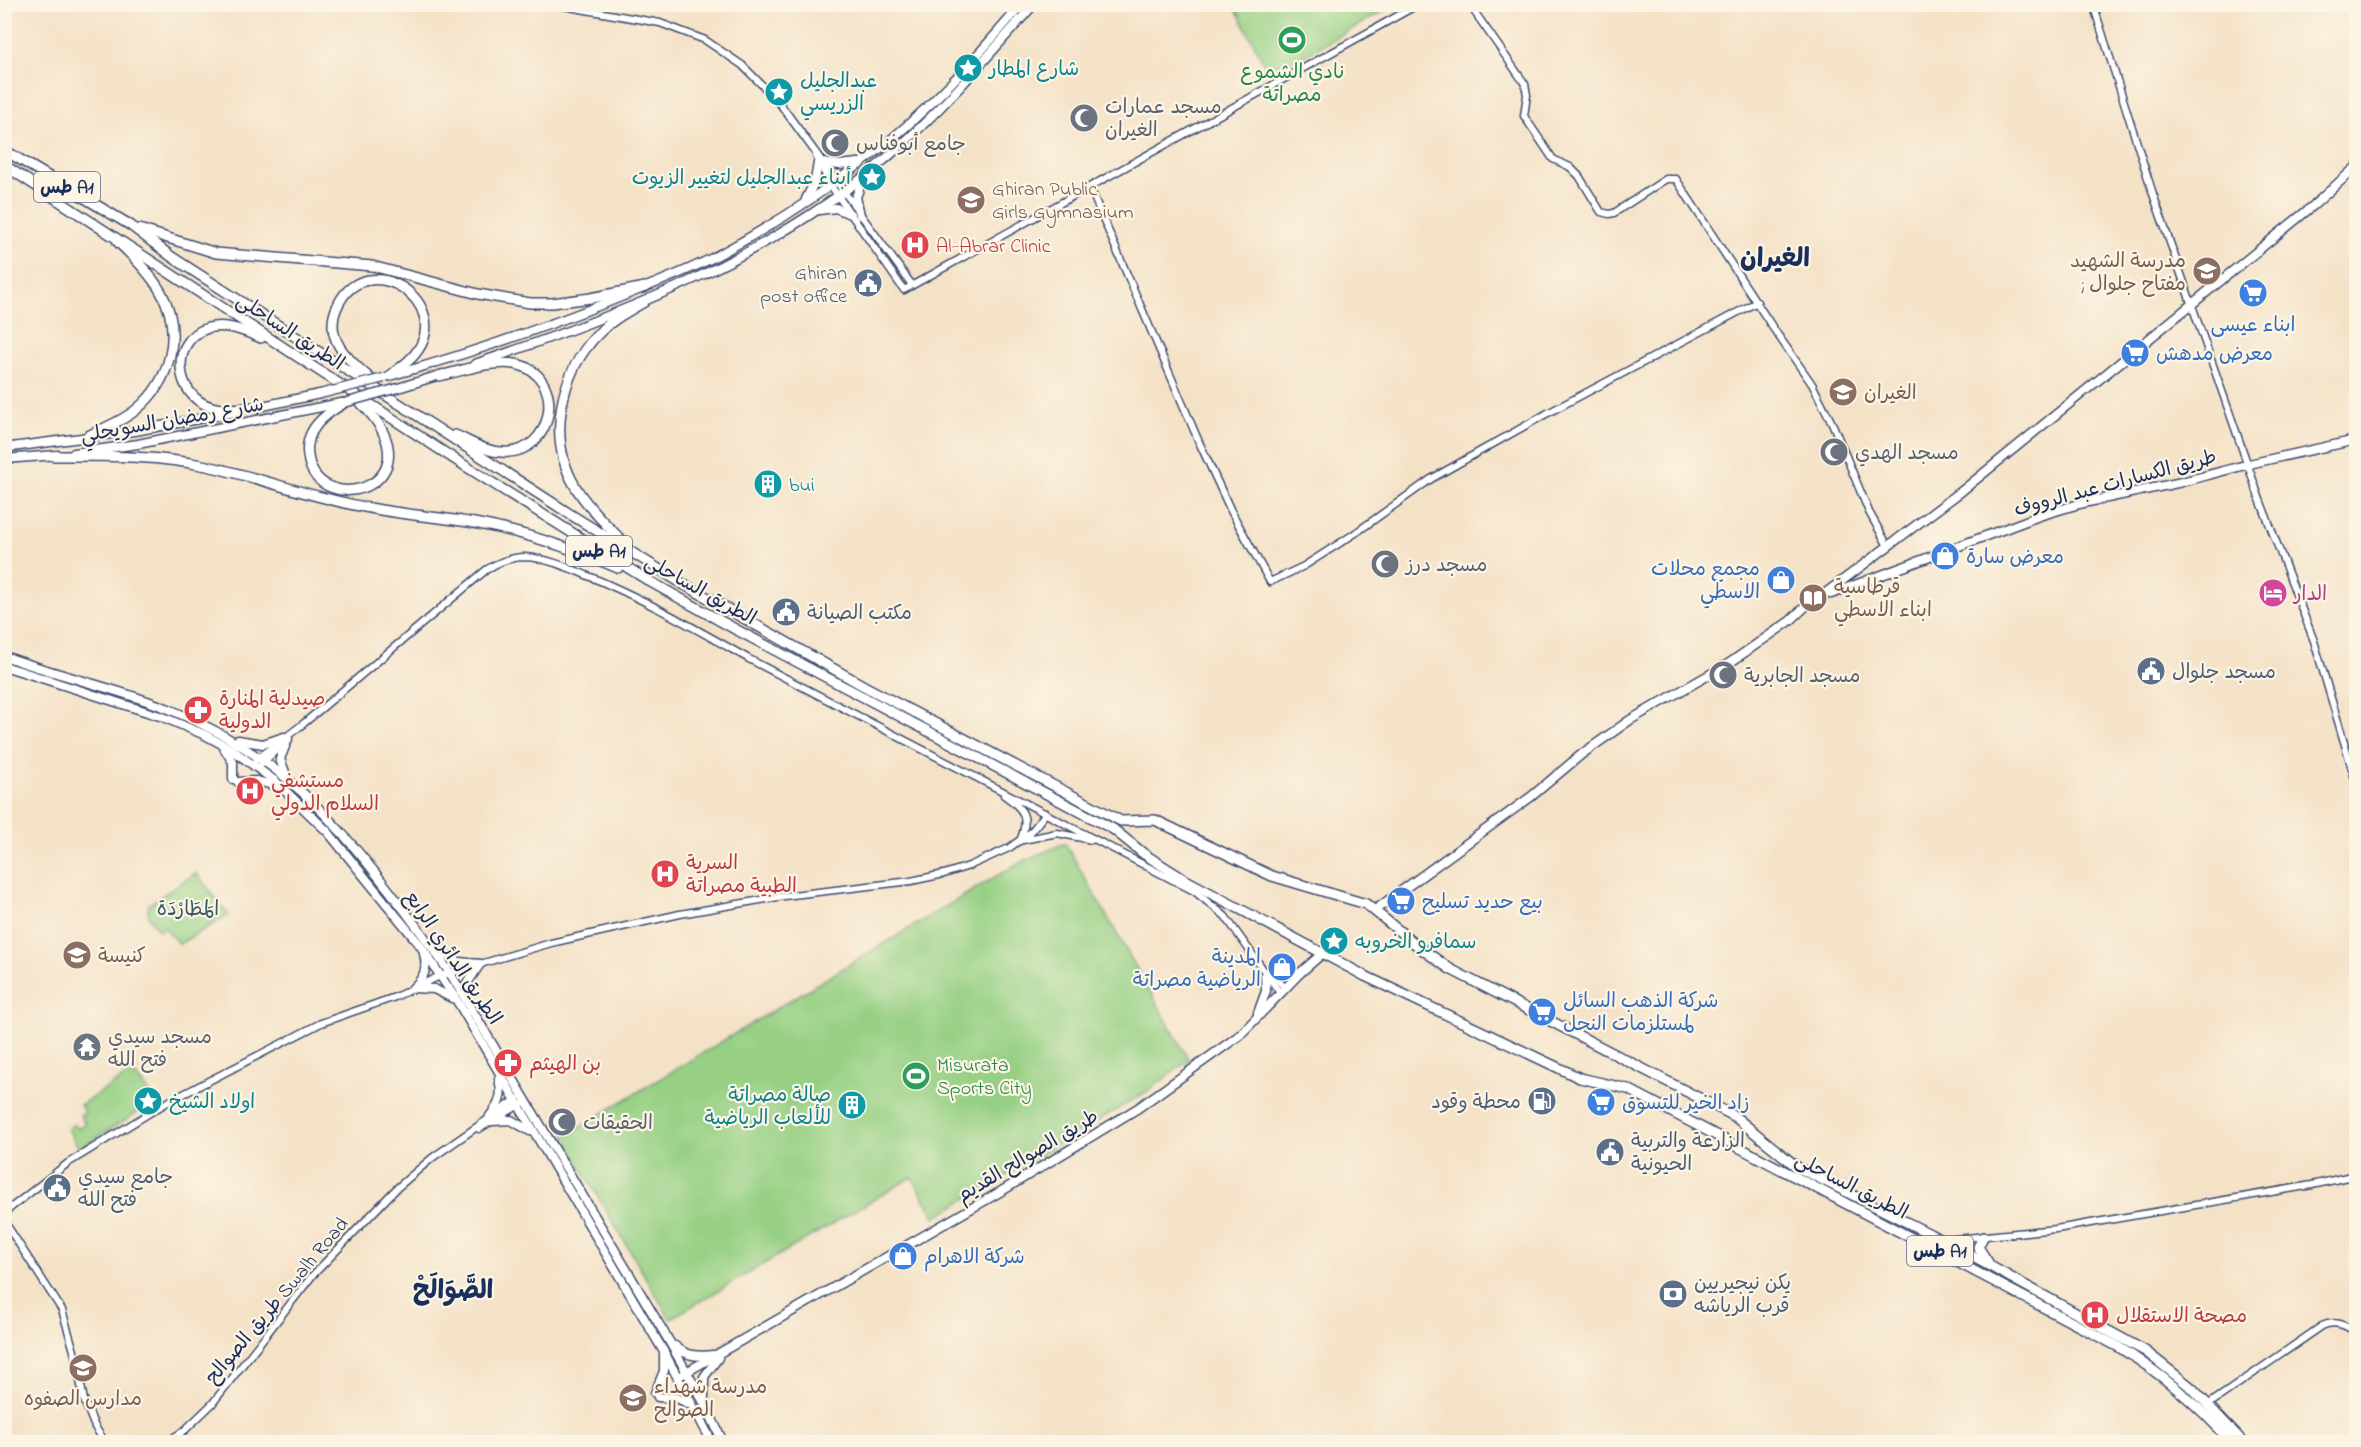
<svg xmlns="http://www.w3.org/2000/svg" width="2361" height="1447" viewBox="0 0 2361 1447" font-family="'Indie Flower','Playpen Sans Arabic',sans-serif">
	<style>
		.green { fill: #97d084; stroke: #598071; stroke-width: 1.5 }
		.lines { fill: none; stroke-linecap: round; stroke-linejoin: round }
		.minor-casing { stroke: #3c4a6e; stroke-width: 9 }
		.major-casing { stroke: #3c4a6e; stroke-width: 11 }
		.highway-casing { stroke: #3c4a6e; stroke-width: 12 }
		.minor { stroke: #fff; stroke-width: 6 }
		.major { stroke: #fff; stroke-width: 8 }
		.highway { stroke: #fff; stroke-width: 9 }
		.major-bridge-casing { stroke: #3c4a6e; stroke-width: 11; stroke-linecap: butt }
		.major-bridge { stroke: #fff; stroke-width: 8 }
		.labels { text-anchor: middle; stroke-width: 4.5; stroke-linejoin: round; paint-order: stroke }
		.shield { fill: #fcf5e5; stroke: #5e6a86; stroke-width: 1.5 }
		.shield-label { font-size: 18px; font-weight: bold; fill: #1b2f5e }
		.culture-label { font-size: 20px; fill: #0d838f; stroke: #fcf5e5; text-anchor: start }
		.leisure-label { font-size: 20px; fill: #27864d; stroke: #fcf5e5 }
		.worship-label { font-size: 20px; fill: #5b616d; stroke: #fcf5e5; text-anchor: start }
		.education-label { font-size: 20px; fill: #785e54; stroke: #fcf5e5; text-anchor: start }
		.health-label { font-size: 20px; fill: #be3a42; stroke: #fcf5e5; text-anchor: start }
		.service-label { font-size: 20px; fill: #4e5e75; stroke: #fcf5e5; text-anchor: start }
		.shop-label { font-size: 20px; fill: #366cbe; stroke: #fcf5e5; text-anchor: start }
		.street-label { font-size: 20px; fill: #1b2f5e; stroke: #fcf5e5 }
		.hotel-label { font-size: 20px; fill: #b23c85; stroke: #fcf5e5; text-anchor: start }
		.park-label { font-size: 20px; fill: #3a5768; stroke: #fcf5e5 }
		.district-label { font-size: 26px; font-weight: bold; fill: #1b2f5e; stroke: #fcf5e5 }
	</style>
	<rect width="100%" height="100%" fill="#fcf5e5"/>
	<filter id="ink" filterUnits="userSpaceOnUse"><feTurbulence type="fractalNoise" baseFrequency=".0167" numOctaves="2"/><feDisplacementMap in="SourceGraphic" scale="12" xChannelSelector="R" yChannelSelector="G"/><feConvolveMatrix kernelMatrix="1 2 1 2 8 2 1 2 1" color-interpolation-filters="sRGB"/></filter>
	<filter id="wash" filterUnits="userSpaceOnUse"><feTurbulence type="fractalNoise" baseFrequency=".008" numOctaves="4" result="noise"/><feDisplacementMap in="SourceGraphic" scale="24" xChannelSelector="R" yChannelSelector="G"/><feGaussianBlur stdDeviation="1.35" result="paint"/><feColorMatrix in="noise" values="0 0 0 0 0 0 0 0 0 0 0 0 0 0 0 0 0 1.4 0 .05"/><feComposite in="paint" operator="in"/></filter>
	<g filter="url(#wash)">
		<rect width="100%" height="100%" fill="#f4e2c7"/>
		<g class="green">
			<path d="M1396 4 1270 75 1234 5V4Z"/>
			<path d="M1065 843 1189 1060 1145 1093 935 1217 912 1177 670 1319 563 1137 1015 865Z"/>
			<path d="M196 873 229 915 179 944 164 927 159 931C152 922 145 915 149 904Z"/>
			<path d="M131 1073 135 1074 154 1099V1102L79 1149 68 1129 74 1124 77 1128 85 1124 80 1115 85 1113 80 1105Z"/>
		</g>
	</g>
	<g filter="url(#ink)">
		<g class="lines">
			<g class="minor-casing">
				<g id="minor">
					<path d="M552 4 660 23 705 40 742 65 778 101 912 285"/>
					<path d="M1469 4 1525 84 1527 95 1524 116 1553 159 1570 167 1579 176 1601 212 1609 214 1614 213 1666 179H1676L1773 328 1812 384 1833 425 1869 512 1888 546"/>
					<path d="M2093 4 2153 194 2259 497 2314 641 2356 782"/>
					<path d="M816 156 831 186 904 290 1419 4"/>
					<path d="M1090 188 1199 442 1231 511 1270 582 1304 566 1354 534 1431 479 1546 414 1757 302"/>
					<path d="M256 760 303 724 486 570C498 562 510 557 525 557 546 558 567 567 586 575 643 598 696 629 749 659L1194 891 1225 916 1280 993"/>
					<path d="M257 768 285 742"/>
					<path d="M1004 795C1024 809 1030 817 1020 841"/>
					<path d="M1023 840 1057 833 1092 840"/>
					<path d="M1270 971 1285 988"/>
					<path d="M479 1129 526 1101"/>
					<path d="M4 1213 68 1163 166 1103 321 1023 395 997 440 976 551 943 680 914 784 896 911 881 944 874 969 866 1009 848 1031 832 1046 813"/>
					<path d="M4 1221 62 1310 74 1351 84 1400 95 1427 105 1442"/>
					<path d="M1946 1240 2056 1229 2312 1185 2356 1175"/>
					<path d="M2209 1404 2322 1326C2335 1320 2345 1325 2356 1332"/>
					<path d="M167 1442 185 1430 212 1404 312 1276 397 1188 432 1158 517 1099"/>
				</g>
			</g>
			<g class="major-casing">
				<g id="major">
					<path d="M823 163 839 165 858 163"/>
					<path d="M806 199 815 181 818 163"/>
					<path d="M819 210 836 208 850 214"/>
					<path d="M860 215 856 197 863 178"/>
					<path d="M475 364C622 314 771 258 890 155 943 109 988 56 1034 4"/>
					<path d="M393 375C469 354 543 328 616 299 650 285 684 273 716 256 769 228 821 194 868 158 926 114 975 59 1022 4"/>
					<path d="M398 388 443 374"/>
					<path d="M253 408 320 394"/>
					<path d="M4 448 135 431 240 411"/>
					<path d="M74 453 138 444 341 403"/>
					<path d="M4 459 58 455"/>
					<path d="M1831 594 2039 516 2079 504 2182 482 2249 464 2356 440"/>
					<path d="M4 656C59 676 116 688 169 709 270 751 322 804 388 889 409 916 430 944 450 973L669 1341 706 1406 723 1442"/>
					<path d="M4 666 163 717 205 735 231 749 275 781 328 832 420 945 459 1004 664 1352 712 1442"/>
					<path d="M238 740 263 744 284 737"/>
					<path d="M224 748 233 762V779"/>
					<path d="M286 775 280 759 288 739"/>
					<path d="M238 782 257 781 276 786"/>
					<path d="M1375 910 1532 796 1582 754 1630 720 1728 664 1790 621 1810 602 1819 598 1963 490 2314 205 2356 167"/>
					<path d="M438 951 459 962 480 964"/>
					<path d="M1270 971 1282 975 1300 973"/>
					<path d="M413 988 434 989 452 998"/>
					<path d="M413 988C424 978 428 969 424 954"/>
					<path d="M468 1000V982L480 964"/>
					<path d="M1258 1013 1266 991 1265 976"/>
					<path d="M490 1116C500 1104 503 1095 499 1079"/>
					<path d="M492 1121 511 1120 530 1131"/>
					<path d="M675 1346C686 1356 698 1357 713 1355"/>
					<path d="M683 1374 1005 1189 1138 1108 1240 1035 1300 973 1323 953"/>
					<path d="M655 1393 664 1371V1355"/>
					<path d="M658 1397 677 1398 691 1405"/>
					<path d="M704 1397V1377L718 1358"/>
				</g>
			</g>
			<g class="highway-casing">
				<g id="highway">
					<path d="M4 150 130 225 172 257 573 516 678 581 864 686 1121 821 1155 820 1272 876 1366 904 1419 947 1450 969 1734 1116 1797 1167 1944 1241 2145 1351 2192 1388 2243 1442"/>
					<path d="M4 165 459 462 649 581 735 629 1113 829 1144 854 1182 878 1365 976 1580 1078 1628 1089 2117 1346C2161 1373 2198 1404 2231 1442"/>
					<path d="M139 229 216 253 372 266 478 294 530 303H552L591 298 645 287"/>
					<path d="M439 376C462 371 491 360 515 364 568 374 555 456 502 452 486 452 469 441 455 435"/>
					<path d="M373 381C350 361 321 339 338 305 367 245 456 303 415 354 408 363 398 369 390 376"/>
					<path d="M344 403C324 415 304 430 308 456 317 523 443 485 361 403"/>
					<path d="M257 407C243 408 226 411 212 407 174 397 169 340 208 328 226 323 245 331 261 338"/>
					<path d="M88 436C104 428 123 421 137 409 171 381 183 332 161 292 150 273 134 257 118 242"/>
					<path d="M53 456C104 456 156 455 207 466 262 478 315 499 370 508 405 515 440 517 474 523 524 532 571 548 618 568"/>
					<path d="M626 545C608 526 588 508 575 486 546 437 561 371 599 333 612 320 628 311 644 302"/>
					<path d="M1983 1237 1978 1247 1989 1264"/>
				</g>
			</g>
			<use href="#minor" class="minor"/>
			<use href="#major" class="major"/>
			<use href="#highway" class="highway"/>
			<g class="major-bridge-casing">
				<g id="major-bridge">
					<path d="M320 394 384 378"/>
					<path d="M344 403 398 388"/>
				</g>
			</g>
			<use href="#major-bridge" class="major-bridge"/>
		</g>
	</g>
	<defs>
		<g id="stadium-disc" transform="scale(1.5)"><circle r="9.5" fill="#2e9e5b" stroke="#fcf5e5"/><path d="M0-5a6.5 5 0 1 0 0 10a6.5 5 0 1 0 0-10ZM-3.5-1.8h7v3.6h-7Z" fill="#fff"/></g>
		<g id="sight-disc" transform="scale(1.5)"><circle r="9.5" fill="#0f9aa8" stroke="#fcf5e5"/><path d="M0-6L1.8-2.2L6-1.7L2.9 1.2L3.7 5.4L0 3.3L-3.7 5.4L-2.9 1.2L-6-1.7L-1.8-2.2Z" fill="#fff"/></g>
		<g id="mosque-disc" transform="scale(1.5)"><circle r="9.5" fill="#6b7280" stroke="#fcf5e5"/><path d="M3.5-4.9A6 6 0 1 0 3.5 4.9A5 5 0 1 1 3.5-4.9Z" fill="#fff"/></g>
		<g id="school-disc" transform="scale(1.5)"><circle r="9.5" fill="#8d6e63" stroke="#fcf5e5"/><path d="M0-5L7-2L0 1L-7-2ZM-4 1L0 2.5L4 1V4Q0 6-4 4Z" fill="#fff"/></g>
		<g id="hospital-disc" transform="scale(1.5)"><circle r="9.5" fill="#e0444e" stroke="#fcf5e5"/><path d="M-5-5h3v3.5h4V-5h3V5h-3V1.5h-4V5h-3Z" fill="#fff"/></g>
		<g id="civic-disc" transform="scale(1.5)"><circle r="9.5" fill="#5c6f8a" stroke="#fcf5e5"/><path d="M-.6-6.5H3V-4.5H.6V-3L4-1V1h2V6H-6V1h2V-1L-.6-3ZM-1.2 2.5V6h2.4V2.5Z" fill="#fff"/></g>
		<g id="supermarket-disc" transform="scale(1.5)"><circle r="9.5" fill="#3f7fe0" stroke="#fcf5e5"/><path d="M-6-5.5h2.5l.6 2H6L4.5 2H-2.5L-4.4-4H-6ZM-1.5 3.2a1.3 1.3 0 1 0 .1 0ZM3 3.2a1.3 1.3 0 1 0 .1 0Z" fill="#fff"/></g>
		<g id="building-disc" transform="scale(1.5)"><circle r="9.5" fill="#0f9aa8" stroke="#fcf5e5"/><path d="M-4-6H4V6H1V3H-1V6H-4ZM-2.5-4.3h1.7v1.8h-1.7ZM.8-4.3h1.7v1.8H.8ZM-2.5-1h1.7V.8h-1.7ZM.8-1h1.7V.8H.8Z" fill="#fff"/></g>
		<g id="shop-disc" transform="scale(1.5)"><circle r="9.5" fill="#3f7fe0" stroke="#fcf5e5"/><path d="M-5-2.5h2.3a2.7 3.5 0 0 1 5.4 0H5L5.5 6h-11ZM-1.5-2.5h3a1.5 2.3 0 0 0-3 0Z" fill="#fff"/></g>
		<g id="hotel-disc" transform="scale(1.5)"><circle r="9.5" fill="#d1479c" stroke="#fcf5e5"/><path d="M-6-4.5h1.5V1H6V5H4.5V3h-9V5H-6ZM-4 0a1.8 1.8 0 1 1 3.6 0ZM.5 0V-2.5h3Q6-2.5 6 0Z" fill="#fff"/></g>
		<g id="library-disc" transform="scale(1.5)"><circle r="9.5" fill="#8d6e63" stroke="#fcf5e5"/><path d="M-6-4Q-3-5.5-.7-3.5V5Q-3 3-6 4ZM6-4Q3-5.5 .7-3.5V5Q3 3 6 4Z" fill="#fff"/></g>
		<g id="pharmacy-disc" transform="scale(1.5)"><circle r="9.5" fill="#e0444e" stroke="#fcf5e5"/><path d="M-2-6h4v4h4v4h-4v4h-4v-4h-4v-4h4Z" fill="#fff"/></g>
		<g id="temple-disc" transform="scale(1.5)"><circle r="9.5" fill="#6b7280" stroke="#fcf5e5"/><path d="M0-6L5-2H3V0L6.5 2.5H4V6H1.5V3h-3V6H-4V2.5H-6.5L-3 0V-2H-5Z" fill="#fff"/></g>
		<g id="fuel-disc" transform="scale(1.5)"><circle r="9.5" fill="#5c6f8a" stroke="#fcf5e5"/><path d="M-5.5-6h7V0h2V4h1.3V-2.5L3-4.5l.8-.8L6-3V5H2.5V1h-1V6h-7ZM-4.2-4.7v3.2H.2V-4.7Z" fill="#fff"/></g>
		<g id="bank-disc" transform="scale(1.5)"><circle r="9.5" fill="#5c6f8a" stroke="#fcf5e5"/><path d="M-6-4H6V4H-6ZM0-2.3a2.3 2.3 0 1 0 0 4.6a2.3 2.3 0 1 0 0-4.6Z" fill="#fff"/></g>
	</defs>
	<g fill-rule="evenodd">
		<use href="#stadium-disc" x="1292" y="40"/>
		<use href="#sight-disc" x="968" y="68"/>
		<use href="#sight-disc" x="779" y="92"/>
		<use href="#mosque-disc" x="1084" y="118"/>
		<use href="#mosque-disc" x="835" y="143"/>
		<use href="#sight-disc" x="872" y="177"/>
		<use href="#school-disc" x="971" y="200"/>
		<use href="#hospital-disc" x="915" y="245"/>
		<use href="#school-disc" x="2207" y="271"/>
		<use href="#civic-disc" x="868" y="283"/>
		<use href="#supermarket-disc" x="2253" y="293"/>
		<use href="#supermarket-disc" x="2135" y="353"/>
		<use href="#school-disc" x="1843" y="392"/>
		<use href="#mosque-disc" x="1834" y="452"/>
		<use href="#building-disc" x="768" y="484"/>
		<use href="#shop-disc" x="1945" y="556"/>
		<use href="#mosque-disc" x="1385" y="564"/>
		<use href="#shop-disc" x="1781" y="580"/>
		<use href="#hotel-disc" x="2273" y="593"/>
		<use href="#library-disc" x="1813" y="598"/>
		<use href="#civic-disc" x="786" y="612"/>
		<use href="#civic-disc" x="2151" y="671"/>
		<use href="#mosque-disc" x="1723" y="675"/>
		<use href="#pharmacy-disc" x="198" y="710"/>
		<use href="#hospital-disc" x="250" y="791"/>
		<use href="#hospital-disc" x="665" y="874"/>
		<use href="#supermarket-disc" x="1401" y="901"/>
		<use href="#sight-disc" x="1334" y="941"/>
		<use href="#school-disc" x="77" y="955"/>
		<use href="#shop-disc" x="1282" y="967"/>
		<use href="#supermarket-disc" x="1542" y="1012"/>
		<use href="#temple-disc" x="87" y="1047"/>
		<use href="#pharmacy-disc" x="508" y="1063"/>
		<use href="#stadium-disc" x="916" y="1076"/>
		<use href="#sight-disc" x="148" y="1101"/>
		<use href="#fuel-disc" x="1542" y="1101"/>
		<use href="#supermarket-disc" x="1601" y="1102"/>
		<use href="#building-disc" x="852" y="1105"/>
		<use href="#mosque-disc" x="562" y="1122"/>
		<use href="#civic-disc" x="1610" y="1152"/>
		<use href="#civic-disc" x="57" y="1188"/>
		<use href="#shop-disc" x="903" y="1256"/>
		<use href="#bank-disc" x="1673" y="1294"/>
		<use href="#hospital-disc" x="2095" y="1315"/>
		<use href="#school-disc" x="83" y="1368"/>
		<use href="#school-disc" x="633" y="1398"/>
	</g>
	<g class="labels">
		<g class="shield">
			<rect x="34" y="172" width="66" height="30" rx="4.5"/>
			<rect x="566" y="536" width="66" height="30" rx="4.5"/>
			<rect x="1907" y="1236" width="66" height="30" rx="4.5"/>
		</g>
		<g class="shield-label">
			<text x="67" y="193">طس A1</text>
			<text x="599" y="557">طس A1</text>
			<text x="1940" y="1257">طس A1</text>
		</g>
		<g class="culture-label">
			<text x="989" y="75">شارع المطار</text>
			<text x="800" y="87">عبدالجليل<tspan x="800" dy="23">الزريسي</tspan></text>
			<text x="851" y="184" text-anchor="end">أبناء عبدالجليل لتغيير الزيوت</text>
			<text x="789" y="491">bui</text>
			<text x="1355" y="948">سمافرو الخروبه</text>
			<text x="831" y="1101" text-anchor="end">صالة مصراتة<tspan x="831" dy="23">للألعاب الرياضية</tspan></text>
			<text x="169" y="1108">اولاد الشيخ</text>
		</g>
		<g class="leisure-label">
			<text x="1292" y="78">نادي الشموع<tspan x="1292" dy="23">مصراتة</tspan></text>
			<text x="937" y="1071" text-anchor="start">Misurata<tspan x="937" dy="23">Sports City</tspan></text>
		</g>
		<g class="worship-label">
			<text x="1105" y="113">مسجد عمارات<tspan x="1105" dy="23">الغيران</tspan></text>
			<text x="856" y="150">جامع أبوفناس</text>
			<text x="1855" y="459">مسجد الهدي</text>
			<text x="1406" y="571">مسجد درز</text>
			<text x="1744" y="682">مسجد الجابرية</text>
			<text x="108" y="1043">مسجد سيدي<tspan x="108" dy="23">فتح الله</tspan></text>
			<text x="583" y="1129">الحقيقات</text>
		</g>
		<g class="education-label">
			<text x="992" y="195">Ghiran Public<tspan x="992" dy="23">Girls Gymnasium</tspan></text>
			<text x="2186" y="267" text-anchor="end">مدرسة الشهيد<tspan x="2186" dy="23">; مفتاح جلوال</tspan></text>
			<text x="1864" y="399">الغيران</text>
			<text x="1834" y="593">قرطاسية<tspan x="1834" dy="23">ابناء الاسطي</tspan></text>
			<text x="98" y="962">كنيسة</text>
			<text x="654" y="1393">مدرسة شهداء<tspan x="654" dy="23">الصوالح</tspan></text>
			<text x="83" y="1405" text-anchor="middle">مدارس الصفوه</text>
		</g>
		<g class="health-label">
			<text x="936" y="252">Al-Abrar Clinic</text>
			<text x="219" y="705">صيدلية المنارة<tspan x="219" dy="23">الدولية</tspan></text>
			<text x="271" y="787">مستشفي<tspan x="271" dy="23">السلام الدولي</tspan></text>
			<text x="686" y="869">السرية<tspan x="686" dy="23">الطبية مصراتة</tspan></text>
			<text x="529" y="1070">بن الهيثم</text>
			<text x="2116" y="1322">مصحة الاستقلال</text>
		</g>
		<g class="service-label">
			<text x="847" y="279" text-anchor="end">Ghiran<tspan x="847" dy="23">post office</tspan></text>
			<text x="807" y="619">مكتب الصيانة</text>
			<text x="2172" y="678">مسجد جلوال</text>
			<text x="1521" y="1108" text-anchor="end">محطة وقود</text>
			<text x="1631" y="1147">الزارعة والتربية<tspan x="1631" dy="23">الحيونية</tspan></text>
			<text x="78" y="1183">جامع سيدي<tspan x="78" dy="23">فتح الله</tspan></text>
			<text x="1694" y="1289">يكن نيجيريين<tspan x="1694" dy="23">قرب الرياشه</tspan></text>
		</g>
		<g class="shop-label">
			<text x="2253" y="331" text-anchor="middle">ابناء عيسى</text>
			<text x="2156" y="360">معرض مدهش</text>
			<text x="1966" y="563">معرض سارة</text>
			<text x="1760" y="575" text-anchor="end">مجمع محلات<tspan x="1760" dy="23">الاسطي</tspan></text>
			<text x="1422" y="908">بيع حديد تسليح</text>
			<text x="1261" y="963" text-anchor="end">المدينة<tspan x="1261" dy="23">الرياضية مصراتة</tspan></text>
			<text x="1563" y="1007">شركة الذهب السائل<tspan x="1563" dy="23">لمستلزمات النحل</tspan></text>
			<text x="1622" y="1109">زاد الخير للتسوق</text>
			<text x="924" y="1263">شركة الاهرام</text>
		</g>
		<g class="street-label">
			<text transform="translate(291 331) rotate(33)" y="7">الطريق الساحلى</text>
			<text transform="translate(172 419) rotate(-10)" y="7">شارع رمضان السويحلي</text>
			<text transform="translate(2115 482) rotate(-15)" y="7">طريق الكسارات عبد الرووف</text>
			<text transform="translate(701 589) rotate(29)" y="7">الطريق الساحلى</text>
			<text transform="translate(454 957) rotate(56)" y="7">الطريق الدائري الرابع</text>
			<text transform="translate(1027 1155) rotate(-31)" y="7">طريق الصوالح القديم</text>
			<text transform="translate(1852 1185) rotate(27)" y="7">الطريق الساحلى</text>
			<text transform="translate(276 1300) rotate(-50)" y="7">طريق الصوالح Swalh Road</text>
		</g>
		<g class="hotel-label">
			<text x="2294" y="600">الدار</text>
		</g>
		<g class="park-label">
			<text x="188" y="915">المَطَارْدَة</text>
		</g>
		<g class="district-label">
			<text x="1775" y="266">الغيران</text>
			<text x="453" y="1298">الصَّوَالَحْ</text>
		</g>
	</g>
	<rect width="2361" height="1447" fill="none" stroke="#fcf5e5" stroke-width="24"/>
</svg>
